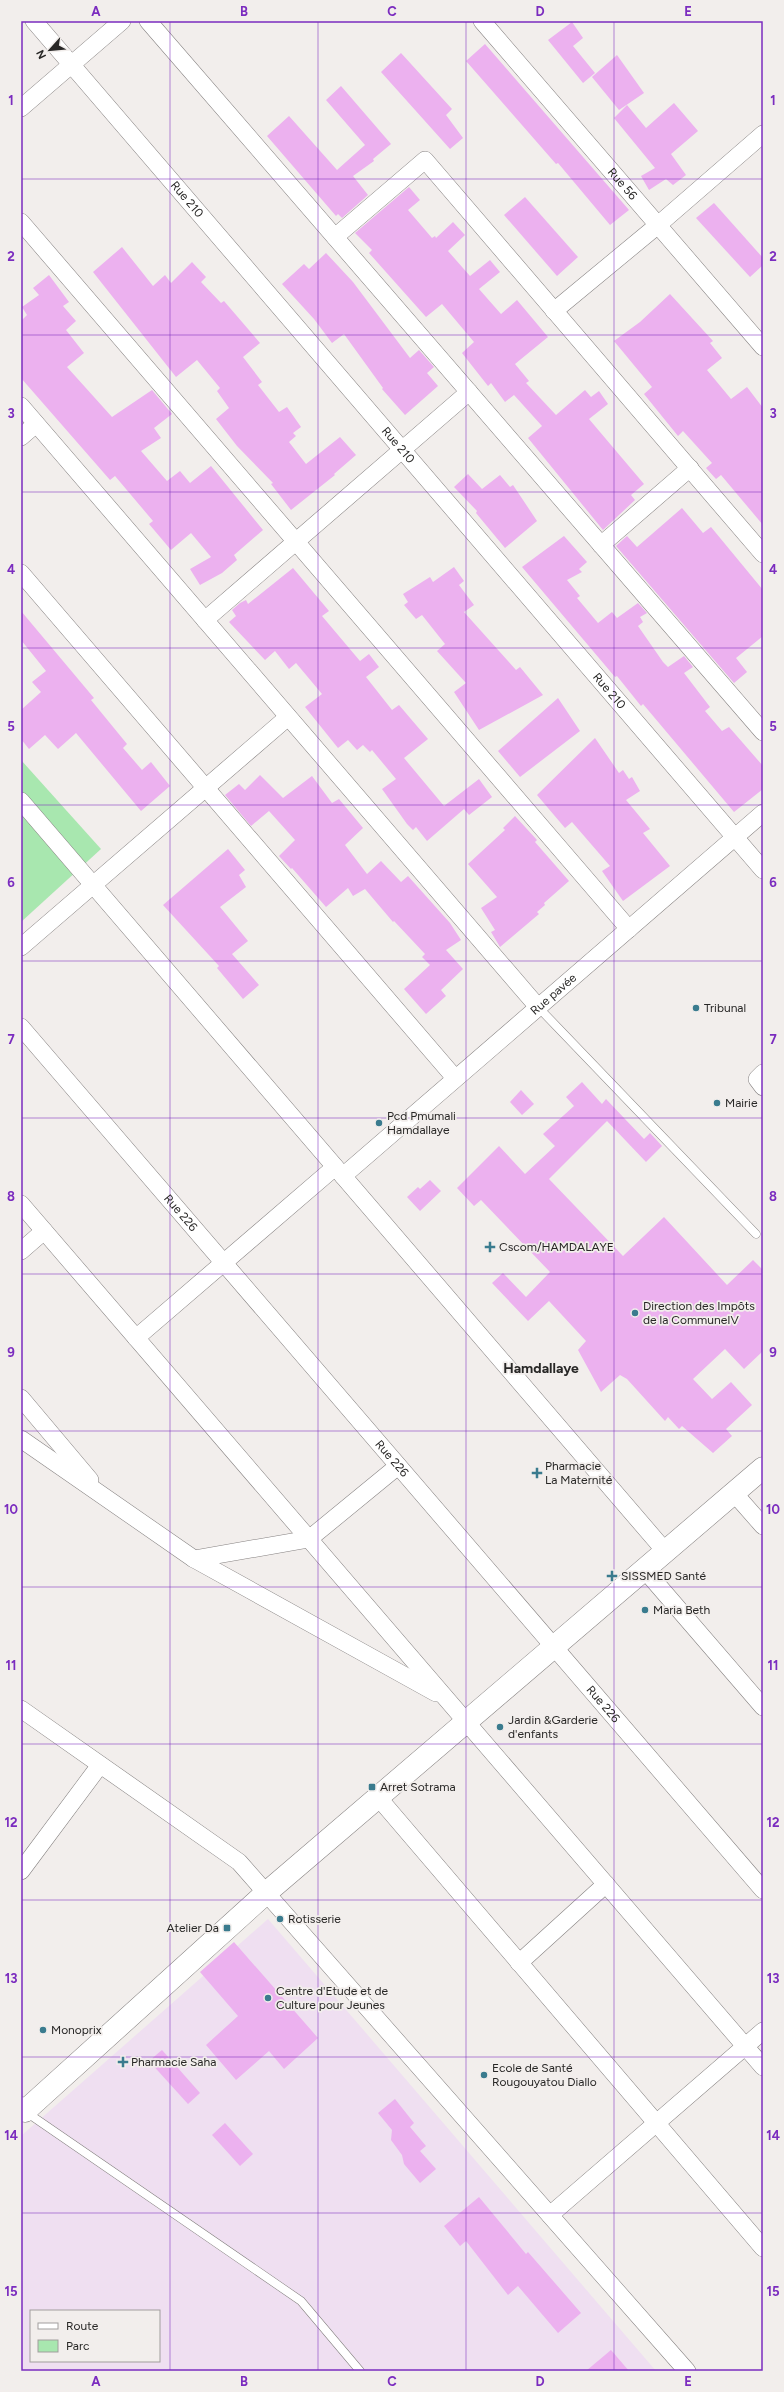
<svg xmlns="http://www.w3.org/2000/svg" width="784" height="2392" viewBox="0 0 784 2392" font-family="Figtree,sans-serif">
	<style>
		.education { fill: #efdff1; fill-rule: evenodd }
		.green { fill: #a8e7af }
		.building { fill: #ecb1ef }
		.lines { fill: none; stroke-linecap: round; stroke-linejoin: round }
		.lane-casing { stroke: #858180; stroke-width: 9 }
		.street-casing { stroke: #858180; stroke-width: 18 }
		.secondary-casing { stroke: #858180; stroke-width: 23 }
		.lane { stroke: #fff; stroke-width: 8 }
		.street { stroke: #fff; stroke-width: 17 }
		.secondary { stroke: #fff; stroke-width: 22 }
		.grid { fill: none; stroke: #7b2cbf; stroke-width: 1; stroke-opacity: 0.55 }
		.poi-dot { fill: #3a7b8e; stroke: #f2eeec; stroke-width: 1.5 }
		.labels { text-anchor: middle; stroke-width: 3.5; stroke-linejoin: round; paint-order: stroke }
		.street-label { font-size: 12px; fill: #282726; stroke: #f2eeec }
		.poi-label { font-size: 12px; fill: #282726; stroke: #f2eeec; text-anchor: start }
		.quarter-label { font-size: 14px; font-weight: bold; fill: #282726; stroke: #f2eeec }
		.neatline { fill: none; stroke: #7b2cbf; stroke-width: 1.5 }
		.grid-label { font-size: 13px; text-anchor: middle; font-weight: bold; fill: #7b2cbf }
	</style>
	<rect width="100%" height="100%" fill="#f2eeec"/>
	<path class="education" d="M268 1919 366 2033 656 2371H21V2136ZM31 2311H159V2361H31Z"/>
	<path class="green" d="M21 760 101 849 21 922Z"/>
	<g class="building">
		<path d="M572 22 583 38 573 46 595 73 583 83 548 40Z"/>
		<path d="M485 44 629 210 610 225 558 163 556 164 466 61Z"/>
		<path d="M401 53 452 109 446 115 463 138 450 149 381 72Z"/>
		<path d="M617 55 644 93 619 110 592 77Z"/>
		<path d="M341 86 391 144 373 159 374 161 353 176 368 195 342 218 338 214 336 216 267 136 289 116 337 170 365 145 326 100Z"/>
		<path d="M674 103 698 131 671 154 686 175 673 185 666 179 649 190 641 176 655 168 614 118 627 105 646 128Z"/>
		<path d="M409 187 420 200 408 210 432 238 435 236 436 238 453 222 465 235 448 251 470 276 490 260 500 272 479 289 501 314 517 300 548 337 515 364 529 381 526 383 556 415 585 390 591 397 599 391 608 404 589 419 644 484 631 495 635 500 603 530 528 438 542 426 514 395 505 402 491 383 488 386 462 353 474 342 442 304 426 317 369 253 372 250 355 233Z"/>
		<path d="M525 197 578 257 557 276 504 215Z"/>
		<path d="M714 203 763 258V265L750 277 696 218Z"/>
		<path d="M122 247 153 286 165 275 171 283 192 262 206 277 201 282 221 303 224 301 260 343 243 357 262 382 258 385 279 412 287 407 301 427 293 433 296 436 289 442 306 464 340 437 356 455 334 474 335 475 291 510 271 484 273 483 237 446 216 419 229 408 217 391 220 388 197 360 176 377 93 272Z"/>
		<path d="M326 253 353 282 410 358 419 350 434 367 427 373 438 386 405 415 382 389 383 388 344 334 332 343 314 319 282 284 304 264 309 269Z"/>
		<path d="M49 275 69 302 63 306 76 321 66 330 84 353 67 367 112 417 152 390 172 414 154 428 161 438 141 451 167 481 180 471 190 483 211 466 263 530 234 555 237 560 222 573 200 585 190 569 211 557 191 533 171 550 149 524 153 521 115 476 110 480 21 378V321L27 315 22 307 39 295 33 288Z"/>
		<path d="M670 294 713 341 710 343 722 358 707 370 731 399 747 387 763 408V525L721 475 716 479 706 468 712 463 683 431 678 436 644 394 652 387 614 341 640 322Z"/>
		<path d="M468 474 482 489 500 475 510 487 513 485 537 521 505 548 476 513 477 511 454 487Z"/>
		<path d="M682 508 703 533 711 527 763 590V636L736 658 747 672 734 683 616 546 627 536 637 547Z"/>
		<path d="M564 536 587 562 579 569 582 572 567 580 580 596 577 598 598 623 612 612 617 618 638 603 647 613 640 617 643 622 638 626 663 662 668 667 684 656 693 667 684 673 710 707 705 711 722 731 729 727 763 766V789L734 812 643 704 641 706 617 676 615 677 522 567Z"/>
		<path d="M454 567 464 581 459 585 474 605 464 612 516 670 520 667 543 695 479 730 454 692 466 683 437 651 445 644 422 615 416 619 404 605 408 602 403 594 430 577 433 582Z"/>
		<path d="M293 568 329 611 322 616 360 661 369 654 379 667 366 677 392 710 399 705 428 739 404 758 444 806 479 779 492 797 469 815 464 809 427 841 416 827 413 830 407 824 382 789 396 779 372 750 370 752 363 745 357 750 348 740 338 748 305 707 322 694 296 663 289 669 275 651 265 660 229 622 236 616 232 610 240 603 246 600 248 604Z"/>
		<path d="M21 611 94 698 91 700 127 744 123 748 142 770 151 762 170 786 141 811 76 733 58 749 45 735 29 749 21 739V710L41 692 32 682 46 671 21 640Z"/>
		<path d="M558 698 580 731 520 777 498 751Z"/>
		<path d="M595 738 619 773 623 770 629 779 632 777 640 791 626 800 650 829 643 833 670 866 623 901 602 871 610 866 572 822 565 828 537 795Z"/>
		<path d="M260 775 283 798 312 776 332 803 339 799 363 828 345 845 367 874 381 861 401 882 408 876 450 923 461 940 446 950 463 969 441 990 446 996 426 1014 404 989 430 965 422 957 425 954 394 921 393 922 365 889 353 896 348 888 326 907 292 868 291 869 279 856 295 840 269 811 251 826 225 795 239 784 245 790Z"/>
		<path d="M515 816 537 840 535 842 569 881 544 903 545 905 537 912 539 914 500 947 491 932 495 930 481 908 497 897 468 864 505 830 503 828Z"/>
		<path d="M228 849 245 870 239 875 246 887 220 907 248 941 232 954 259 985 243 999 217 968 219 966 163 905Z"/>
		<path d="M582 1082 602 1104 606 1099 644 1139 650 1133 662 1146 646 1162 607 1121 549 1179 623 1256 664 1217 727 1285 753 1260 763 1270V1351L744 1369 725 1349 693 1379 712 1399 731 1382 752 1405 726 1429 732 1436 713 1453 682 1426 679 1429 668 1417 665 1421 627 1379 620 1375 601 1392 578 1350 586 1341 549 1301 528 1321 492 1283 503 1273 526 1297 550 1272 481 1200 474 1206 457 1188 499 1146 525 1174 555 1146 543 1134 574 1106 566 1097Z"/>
		<path d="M521 1090 534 1104 522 1115 510 1102Z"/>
		<path d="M430 1180 441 1191 420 1211 407 1197 418 1187 420 1189Z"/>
		<path d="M234 1942 318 2038 284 2069 269 2051 236 2080 206 2045 238 2016 200 1972Z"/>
		<path d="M162 2050 200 2093 188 2104 149 2061Z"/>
		<path d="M395 2099 414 2123 410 2127 426 2146 420 2151 436 2169 420 2183 404 2164 402 2155 391 2140 392 2130 378 2113Z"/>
		<path d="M225 2123 253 2154 240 2166 212 2135Z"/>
		<path d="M479 2197 526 2254 528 2252 581 2313 558 2333 518 2286 508 2295 466 2241 460 2246 444 2226Z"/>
		<path d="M611 2350 629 2371H586Z"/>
	</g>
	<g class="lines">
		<g class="lane-casing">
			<g id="lane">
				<path d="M538 1007 756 1234"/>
				<path d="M26 2112 301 2301 360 2371"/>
			</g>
		</g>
		<g class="street-casing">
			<g id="street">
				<path id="s1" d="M34 21 763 870"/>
				<path d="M148 21 763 732"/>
				<path id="s2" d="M482 21 763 347"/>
				<path d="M21 108 122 21"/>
				<path d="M21 222 629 929"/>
				<path d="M335 237 425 160 763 554"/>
				<path d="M554 311 658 225 763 134"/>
				<path d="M21 406 538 1007"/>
				<path d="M21 437 36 424"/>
				<path d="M601 545 690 468"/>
				<path d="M21 573 455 1078"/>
				<path d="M205 620 469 392"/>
				<path d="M21 801 665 1551"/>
				<path d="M21 947 288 717"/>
				<path id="s3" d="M21 1027 763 1890"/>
				<path d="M763 1073 757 1079 763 1087"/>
				<path id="s4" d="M343 1176 763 813"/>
				<path d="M21 1204 763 2067"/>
				<path d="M21 1251 44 1231"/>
				<path d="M136 1338 335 1167"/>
				<path d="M21 1398 90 1480"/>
				<path d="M21 1439 194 1559 436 1693"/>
				<path d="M734 1493 763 1526"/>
				<path d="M194 1559 309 1539 398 1466"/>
				<path d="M644 1569 763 1707"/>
				<path d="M21 1709 239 1862 687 2371"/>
				<path d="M377 1796 763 2248"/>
				<path d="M21 1871 100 1765"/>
				<path d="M519 1963 606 1884"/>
				<path d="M550 2215 763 2031"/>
			</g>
		</g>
		<g class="secondary-casing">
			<path id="secondary" d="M21 2108 25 2111 266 1893 763 1468"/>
		</g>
		<use href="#lane" class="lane"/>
		<use href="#street" class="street"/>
		<use href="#secondary" class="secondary"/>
	</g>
	<path class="grid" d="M170 21V2371M318 21V2371M466 21V2371M614 21V2371M21 179H763M21 335H763M21 492H763M21 648H763M21 805H763M21 961H763M21 1118H763M21 1274H763M21 1431H763M21 1587H763M21 1744H763M21 1900H763M21 2057H763M21 2213H763"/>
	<g class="poi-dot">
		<circle cx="696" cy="1008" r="4"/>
		<circle cx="717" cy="1103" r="4"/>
		<circle cx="379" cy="1123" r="4"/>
		<path d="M488 1241h4v4h4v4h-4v4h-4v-4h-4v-4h4z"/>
		<circle cx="635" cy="1313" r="4"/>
		<path d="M535 1467h4v4h4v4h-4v4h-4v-4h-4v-4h4z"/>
		<path d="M610 1570h4v4h4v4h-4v4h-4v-4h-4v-4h4z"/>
		<circle cx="645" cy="1610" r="4"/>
		<circle cx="500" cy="1727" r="4"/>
		<rect x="368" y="1783" width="8" height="8" rx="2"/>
		<circle cx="280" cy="1919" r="4"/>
		<rect x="223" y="1924" width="8" height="8" rx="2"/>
		<circle cx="268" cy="1998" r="4"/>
		<circle cx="43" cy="2030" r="4"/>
		<path d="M121 2056h4v4h4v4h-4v4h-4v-4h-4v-4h4z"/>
		<circle cx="484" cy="2075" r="4"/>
	</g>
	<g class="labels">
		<g class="street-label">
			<text dy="4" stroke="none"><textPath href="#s2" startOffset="215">Rue 56</textPath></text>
			<text dy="4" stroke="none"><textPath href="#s1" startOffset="235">Rue 210</textPath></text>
			<text dy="4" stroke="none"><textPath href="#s1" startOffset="559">Rue 210</textPath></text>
			<text dy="4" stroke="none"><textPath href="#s1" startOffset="883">Rue 210</textPath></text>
			<text dy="4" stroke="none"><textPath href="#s4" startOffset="278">Rue pavée</textPath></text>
			<text dy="4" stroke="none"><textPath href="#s3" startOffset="245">Rue 226</textPath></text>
			<text dy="4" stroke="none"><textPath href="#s3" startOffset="569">Rue 226</textPath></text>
			<text dy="4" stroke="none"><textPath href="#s3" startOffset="893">Rue 226</textPath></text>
		</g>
		<g class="poi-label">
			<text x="704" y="1012">Tribunal</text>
			<text x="725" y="1107">Mairie</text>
			<text x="387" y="1120">Pcd Pmumali<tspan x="387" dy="14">Hamdallaye</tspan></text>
			<text x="499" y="1251">Cscom/HAMDALAYE</text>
			<text x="643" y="1310">Direction des Impôts<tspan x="643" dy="14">de la CommuneIV</tspan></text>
			<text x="545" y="1470">Pharmacie<tspan x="545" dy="14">La Maternité</tspan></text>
			<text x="621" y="1580">SISSMED Santé</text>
			<text x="653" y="1614">Maria Beth</text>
			<text x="508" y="1724">Jardin &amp;Garderie<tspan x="508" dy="14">d'enfants</tspan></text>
			<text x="380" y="1791">Arret Sotrama</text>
			<text x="288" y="1923">Rotisserie</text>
			<text x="219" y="1932" text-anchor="end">Atelier Da</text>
			<text x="276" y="1995">Centre d'Etude et de<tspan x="276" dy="14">Culture pour Jeunes</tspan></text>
			<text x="51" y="2034">Monoprix</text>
			<text x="131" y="2066">Pharmacie Saha</text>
			<text x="492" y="2072">Ecole de Santé<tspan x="492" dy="14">Rougouyatou Diallo</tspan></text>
		</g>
		<g class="quarter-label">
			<text x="541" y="1373">Hamdallaye</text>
		</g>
	</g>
	<rect width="784" height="2392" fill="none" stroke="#f2eeec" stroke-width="44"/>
	<rect x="30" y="2310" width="130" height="52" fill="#f2eeec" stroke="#a19e9d"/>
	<rect x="38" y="2323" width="20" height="6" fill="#ffffff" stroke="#a19e9d"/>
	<text x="66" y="2330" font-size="12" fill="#282726">Route</text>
	<rect x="38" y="2340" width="20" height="12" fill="#a8e7af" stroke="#a19e9d"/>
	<text x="66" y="2350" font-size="12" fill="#282726">Parc</text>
	<g transform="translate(50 50) rotate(243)" stroke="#f2eeec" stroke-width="3" paint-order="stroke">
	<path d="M0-3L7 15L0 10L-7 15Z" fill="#282726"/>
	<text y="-6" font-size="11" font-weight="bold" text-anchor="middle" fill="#282726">N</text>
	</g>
	<rect x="22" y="22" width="740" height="2348" class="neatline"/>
	<g class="grid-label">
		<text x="96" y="16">A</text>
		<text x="244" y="16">B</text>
		<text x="392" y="16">C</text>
		<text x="540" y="16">D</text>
		<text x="688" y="16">E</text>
		<text x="11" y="105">1</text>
		<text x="773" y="105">1</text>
		<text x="11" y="261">2</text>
		<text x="773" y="261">2</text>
		<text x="11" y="418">3</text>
		<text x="773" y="418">3</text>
		<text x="11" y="574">4</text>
		<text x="773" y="574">4</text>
		<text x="11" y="731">5</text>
		<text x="773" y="731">5</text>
		<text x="11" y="887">6</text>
		<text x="773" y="887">6</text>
		<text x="11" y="1044">7</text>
		<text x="773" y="1044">7</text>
		<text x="11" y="1201">8</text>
		<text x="773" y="1201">8</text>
		<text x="11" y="1357">9</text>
		<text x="773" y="1357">9</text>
		<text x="11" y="1514">10</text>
		<text x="773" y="1514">10</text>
		<text x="11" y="1670">11</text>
		<text x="773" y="1670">11</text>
		<text x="11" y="1827">12</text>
		<text x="773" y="1827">12</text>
		<text x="11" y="1983">13</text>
		<text x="773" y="1983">13</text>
		<text x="11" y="2140">14</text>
		<text x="773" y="2140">14</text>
		<text x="11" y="2296">15</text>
		<text x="773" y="2296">15</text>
		<text x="96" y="2386">A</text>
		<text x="244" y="2386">B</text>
		<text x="392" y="2386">C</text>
		<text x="540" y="2386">D</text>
		<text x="688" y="2386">E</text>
	</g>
</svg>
